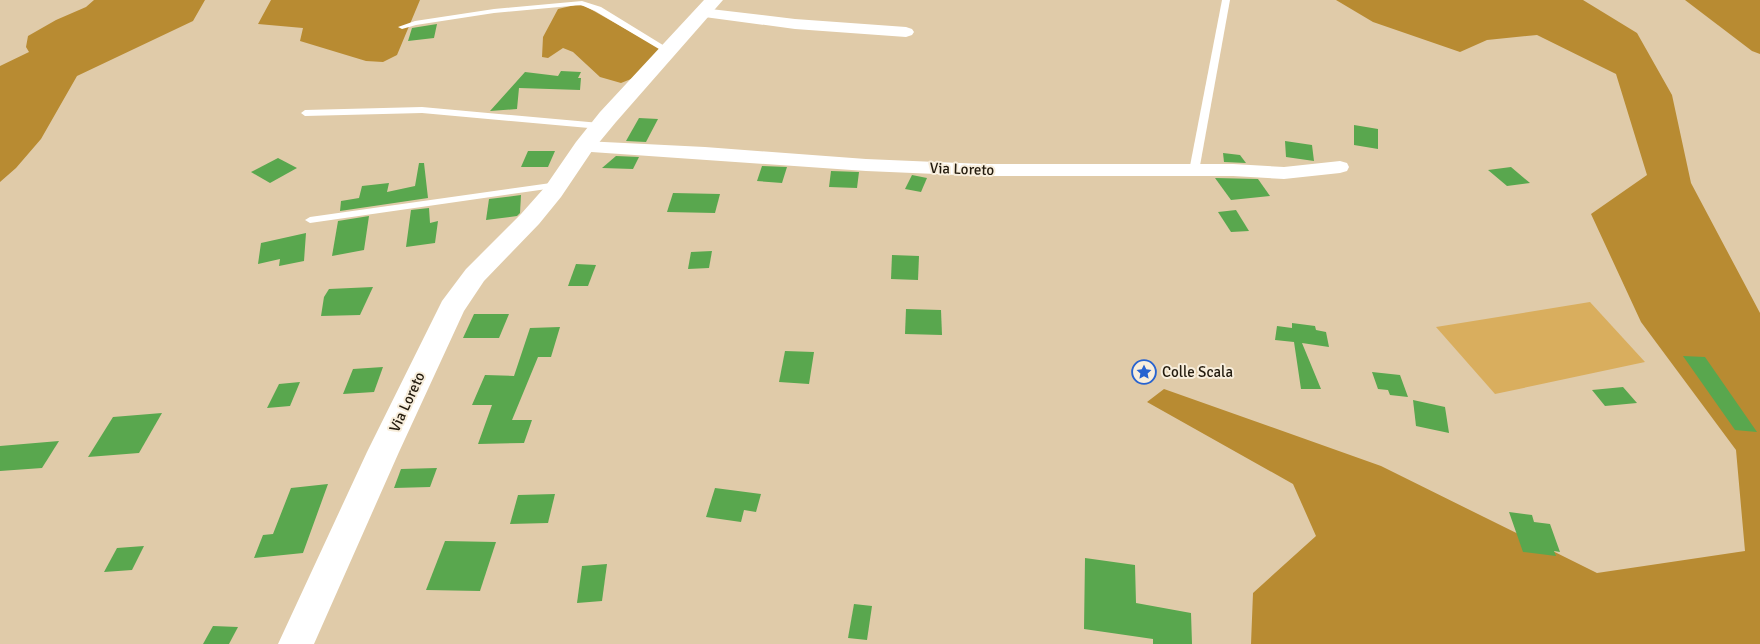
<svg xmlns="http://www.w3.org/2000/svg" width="1760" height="644" viewBox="0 0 1760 644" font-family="Signika,sans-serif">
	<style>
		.green { fill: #d9ae5e }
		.forest { fill: #b88b32 }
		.building { fill: #59a74e }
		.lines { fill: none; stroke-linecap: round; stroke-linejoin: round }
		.service { fill: #fff; fill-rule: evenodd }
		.minor { fill: #fff; fill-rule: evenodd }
		.tertiary { fill: #fff; fill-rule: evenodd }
		.labels { text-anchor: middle; stroke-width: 4; stroke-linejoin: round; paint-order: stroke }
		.street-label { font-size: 15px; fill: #231b0e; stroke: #f8eedc }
		.poi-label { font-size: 15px; fill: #231b0e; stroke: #f8eedc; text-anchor: start }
	</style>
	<rect width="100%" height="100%" fill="#e0cba9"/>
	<path class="green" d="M1590 302 1645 362 1495 394 1436 327Z"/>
	<g class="forest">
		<path d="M94 0H205L193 21 77 76 41 139 16 168 0 182V66L29 52 26 47 28 36 56 20 86 7Z"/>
		<path d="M271 0H420L397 55 383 62 366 61 300 41 303 28 258 24Z"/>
		<path d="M1336 0H1583L1637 33 1672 95 1691 183 1760 313V644H1251L1253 593 1316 536 1293 484 1147 402 1164 389 1381 466 1597 573 1745 551 1736 450 1641 322 1591 214 1647 175 1616 74 1537 35 1487 40 1460 52 1373 22Z"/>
		<path d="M1685 0H1760V54L1752 51Z"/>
		<path d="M575 5 585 6 661 49 636 77 621 83 600 77 573 52 563 48 548 58 542 57 543 37 558 9Z"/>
	</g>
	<g class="building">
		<path d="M437 24 434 38 408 41 412 28Z"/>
		<path d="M561 71 581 72 578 78H581L580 90 519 88 517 109 490 111 525 72 558 76Z"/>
		<path d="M639 118 658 119 646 142 626 141Z"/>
		<path d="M1354 125 1378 129V149L1354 145Z"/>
		<path d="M1285 141 1312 145 1314 161 1286 157Z"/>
		<path d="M528 151H555L548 167H521Z"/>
		<path d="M1223 153 1240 155 1246 163 1224 162Z"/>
		<path d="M616 156 639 157 633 169 602 168Z"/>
		<path d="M278 158 297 168 270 183 251 172Z"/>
		<path d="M419 163H424L428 198 340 211 341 201 359 198 362 186 389 183 387 192 415 186Z"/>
		<path d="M762 166 787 167 782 183 757 181Z"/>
		<path d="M1511 167 1530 183 1507 186 1488 170Z"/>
		<path d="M831 171 859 172 857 188 829 187Z"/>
		<path d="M912 175 927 178 921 192 905 189Z"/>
		<path d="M1215 178 1258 179 1270 196 1231 200Z"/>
		<path d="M673 193 720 194 715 213 667 212Z"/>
		<path d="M521 195 520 213 517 216 486 220 489 199Z"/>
		<path d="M429 208 430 223 438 221 435 243 406 247 411 210Z"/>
		<path d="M1236 210 1249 231 1231 232 1218 212Z"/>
		<path d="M369 216 364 250 332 256 338 221Z"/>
		<path d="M306 233 304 261 279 266 280 259 258 264 261 243Z"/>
		<path d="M712 251 709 268 688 269 691 252Z"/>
		<path d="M892 255 919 256 918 280 891 279Z"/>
		<path d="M576 264 596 265 588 286H568Z"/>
		<path d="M373 287 360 315 321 316 324 297 329 289Z"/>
		<path d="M906 309 941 310 942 335 905 334Z"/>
		<path d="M474 314H509L499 338H463Z"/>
		<path d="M1292 323 1315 326 1316 330 1326 332 1329 347 1302 343 1321 389H1301L1294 342 1275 340 1277 326 1292 328Z"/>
		<path d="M560 327 551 357H538L512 420H532L524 443 478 444 492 405H472L485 375 514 376 530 328Z"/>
		<path d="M785 351 814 352 809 384 779 382Z"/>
		<path d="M1683 356 1705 357 1757 432 1735 430Z"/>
		<path d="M383 367 374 392 343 394 353 369Z"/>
		<path d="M1372 372 1400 375 1408 397 1390 395 1388 390 1378 389Z"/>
		<path d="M300 382 290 406 267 408 279 384Z"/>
		<path d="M1623 387 1637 403 1605 406 1592 390Z"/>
		<path d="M1413 400 1445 407 1449 433 1416 426Z"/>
		<path d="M162 413 139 453 88 457 113 417Z"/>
		<path d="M59 441 42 468 0 471V446Z"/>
		<path d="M437 468 430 487 394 488 401 469Z"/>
		<path d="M328 484 303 553 254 558 263 535 273 534 291 488Z"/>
		<path d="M715 488 761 494 756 512 744 510 741 522 706 517Z"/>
		<path d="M555 494 548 523 510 524 518 495Z"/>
		<path d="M1509 512 1532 515 1534 522 1550 524 1560 552 1554 551 1556 556 1523 552Z"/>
		<path d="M445 541 496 542 480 591 426 590Z"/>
		<path d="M144 546 132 570 104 572 117 548Z"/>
		<path d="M1085 558 1135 565 1136 603 1191 613 1192 644H1153V639L1084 629Z"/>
		<path d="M607 564 602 601 577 603 582 566Z"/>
		<path d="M854 604 872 606 867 640 848 638Z"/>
		<path d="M213 626 238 627 229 644H203Z"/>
	</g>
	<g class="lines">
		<g class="service">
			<path d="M1222 0H1230L1199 171 1194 174 1189 171Z"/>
			<path d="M582 1 601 7 671 50 664 52 595 11 581 5 494 13 416 25 402 29 398 27 415 21 494 9Z"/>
			<path d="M422 107 600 123 604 126 600 129 422 113 305 116 301 113 305 110Z"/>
			<path d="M558 182 563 185 561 187 310 223 305 220 310 217Z"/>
		</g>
		<g class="minor">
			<path d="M702 8 795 19 906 27 912 29 914 32 912 35 906 37 795 29 697 16 694 13 697 10Z"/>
			<path d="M584 141 705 147 866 159 983 164H1233L1284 167 1340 161 1347 163 1349 167 1347 171 1340 173 1284 179 1233 176H983L866 171 577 151 575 147 577 143Z"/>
		</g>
		<path class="tertiary" d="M704 0H723L616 122 592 151 561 197 539 224 484 281 464 311 399 452 314 644H278L367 452 442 301 466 269 521 214 545 187 576 142 600 112Z"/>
	</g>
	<defs>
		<g id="sight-ring" transform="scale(1.25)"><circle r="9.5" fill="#f8eedc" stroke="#2763d0" stroke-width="1.5"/><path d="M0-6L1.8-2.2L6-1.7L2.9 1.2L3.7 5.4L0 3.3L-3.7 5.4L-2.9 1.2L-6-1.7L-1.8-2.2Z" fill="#2763d0"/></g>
	</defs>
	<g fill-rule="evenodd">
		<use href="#sight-ring" x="1144" y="372"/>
	</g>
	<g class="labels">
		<g class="street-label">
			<text transform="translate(962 169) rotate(2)" y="5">Via Loreto</text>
			<text transform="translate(407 402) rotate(-65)" y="5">Via Loreto</text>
		</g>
		<g class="poi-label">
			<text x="1162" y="377">Colle Scala</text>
		</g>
	</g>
</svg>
